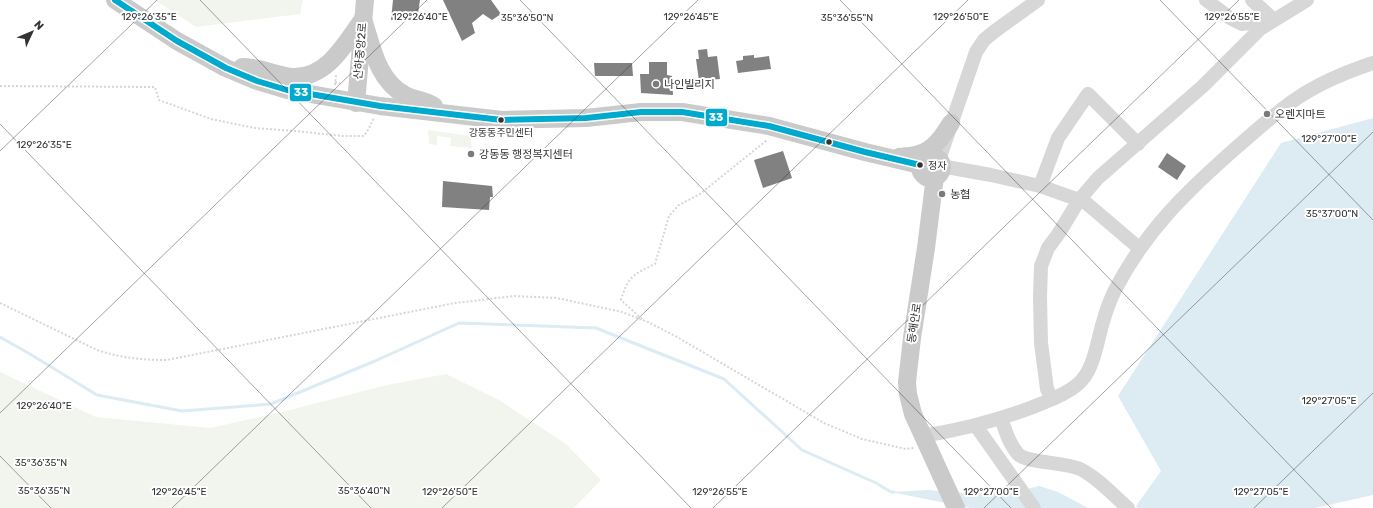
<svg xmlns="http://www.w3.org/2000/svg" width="1373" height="508" viewBox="0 0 1373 508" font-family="Rubik,'Noto Sans KR',sans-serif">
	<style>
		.green { fill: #f1f5ed }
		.water { fill: #ddebf3 }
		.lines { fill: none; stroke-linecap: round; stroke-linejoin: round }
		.stream { stroke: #ddebf3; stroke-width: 3 }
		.building { fill: #818181 }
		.path { stroke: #d6d6d6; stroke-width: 2; stroke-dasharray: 2 2; stroke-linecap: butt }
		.minor { stroke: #d7d7d7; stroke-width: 14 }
		.major { stroke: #cacaca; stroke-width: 18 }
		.bus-1-casing { stroke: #fff; stroke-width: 9 }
		.bus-1 { stroke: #00a9ce; stroke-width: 6 }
		.ticks { fill: none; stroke: #333; stroke-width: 1; stroke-opacity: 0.45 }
		.poi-dot { fill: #7a7a7a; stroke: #fff; stroke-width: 1.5 }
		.bus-dot { fill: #333; stroke: #fff; stroke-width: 1.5 }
		.labels { text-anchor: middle; stroke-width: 4; stroke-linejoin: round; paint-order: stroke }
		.bus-label { font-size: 10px; fill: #333; stroke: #fff }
		.street-label { font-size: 11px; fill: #333; stroke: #fff }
		.poi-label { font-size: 11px; fill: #333; stroke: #fff; text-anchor: start }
		.ticks-label { font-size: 10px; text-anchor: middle; fill: #333; stroke: #fff; stroke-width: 4; stroke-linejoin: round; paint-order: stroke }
		.line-badge { stroke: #fff; stroke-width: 1.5 }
		.badge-label { font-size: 11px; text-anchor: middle; font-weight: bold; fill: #fff }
	</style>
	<rect width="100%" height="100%" fill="#fff"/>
	<g class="green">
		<path d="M155 0H303L300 14 196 27Z"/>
		<path d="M428 130 470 136 472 148 450 146 451 138 437 136V145L429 144Z"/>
		<path d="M0 372 96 417 210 428 286 411 387 385 446 374 499 400 566 444 601 480 574 508H0Z"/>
	</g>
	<g class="water">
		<path d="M1373 118V495L1315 508H1138L1136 506 1161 471 1118 396 1281 143Z"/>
		<path d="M1039 486 1058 492 1088 508H970L891 492 928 490 985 495 1008 494Z"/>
	</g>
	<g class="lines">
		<g class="stream">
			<path d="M0 337 30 354 97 395 182 411 271 404 375 361 459 323 596 328 724 379 802 450 876 483 891 492H894"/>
			<path d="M972 494 1000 495"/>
		</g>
	</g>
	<g class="building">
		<path d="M393 0H420L417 20H391Z"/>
		<path d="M443 0H491L501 14 492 20 483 14 472 23 475 33 462 41Z"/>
		<path d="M707 49 708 57 717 56 720 79 699 81 696 59H699L698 50Z"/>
		<path d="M754 55V58L769 56 771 69 738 73 736 61 743 60V56Z"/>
		<path d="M649 62H667V75L672 76 673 95 641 93 640 74H649Z"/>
		<path d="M594 63H632L633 76H595Z"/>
		<path d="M783 151 792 178 763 188 754 160Z"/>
		<path d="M1167 153 1186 166 1177 180 1158 167Z"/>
		<path d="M443 181 492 186 493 197H490L489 210 442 207Z"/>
	</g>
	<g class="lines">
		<g class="path">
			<path d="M335 82 340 83"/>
			<path d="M335 85 336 75"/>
			<path d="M0 86 155 87 159 100 211 119 255 128 295 131 342 136H364L368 130 374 118"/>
			<path d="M0 303 97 350C121 358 142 360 167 360L455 303 514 296 557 298 622 312 648 322 677 337 824 423 862 439 906 449 914 448"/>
			<path d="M642 319 621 300C628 276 634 274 655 264L669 216 679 205 700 194 767 140"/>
		</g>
		<g class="minor">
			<path d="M1206 0 1230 18 1242 24 1272 20"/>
			<path d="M1252 0 1274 20"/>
			<path d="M939 160 976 52 984 40 995 31 1038 0"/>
			<path d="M941 166 991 175 1040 186 1085 202 1139 248"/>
			<path d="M1040 186 1058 138 1088 94 1138 144"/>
			<path d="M1052 399 1047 389 1041 343 1040 297 1041 266 1048 248 1059 233 1079 200 1098 178 1203 86 1260 29 1307 0"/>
			<path d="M1001 418C1005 430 1009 444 1018 454 1026 463 1065 462 1080 469 1097 477 1114 496 1128 508"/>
			<path d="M976 426 1034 508"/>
			<path d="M923 436C965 429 1004 419 1043 403 1055 398 1068 393 1078 384 1094 371 1097 341 1103 322 1106 311 1110 300 1115 290 1146 230 1187 191 1237 147 1258 129 1278 110 1302 95 1324 81 1349 71 1373 63"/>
		</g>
		<g class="major">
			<path d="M115 0 177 41 226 68 257 81 287 90 380 106 502 120 586 118 641 112H682L769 126 865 152 920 165"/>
			<path d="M363 19C372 46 377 80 405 95 414 100 425 100 434 106"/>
			<path d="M242 67C261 67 277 76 293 77 328 78 346 42 363 19"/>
			<path d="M356 103 365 0"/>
			<circle cx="931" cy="167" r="11"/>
			<path d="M899 157C906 156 913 156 919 154 934 150 943 136 951 123"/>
			<path d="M935 176 926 248 912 338 907 382 908 394 913 414 956 508"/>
		</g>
		<g class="bus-1-casing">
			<path id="bus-1" d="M115 0 177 41 226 68 257 81 287 90 380 106 502 120 586 118 641 112H682L769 126 865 152 920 165"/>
		</g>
		<use href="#bus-1" class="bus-1"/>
	</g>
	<path class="ticks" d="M200 0 691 508M520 0 1011 508M840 0 1331 508M1160 0 1373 220M0 124 371 508M0 151 157 0M0 413 427 0M0 456 51 508M172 508 698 0M442 508 968 0M713 508 1239 0M984 508 1373 132M1254 508 1373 393"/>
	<g class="poi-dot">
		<circle cx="656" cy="84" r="4"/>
		<circle cx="1267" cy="114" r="4"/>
		<circle cx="471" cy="154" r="4"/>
		<circle cx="942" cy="194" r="4"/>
	</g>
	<g class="bus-dot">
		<circle cx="501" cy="120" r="3.5"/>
		<circle cx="829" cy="142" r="3.5"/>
		<circle cx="920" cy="165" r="3.5"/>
	</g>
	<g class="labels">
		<g class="bus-label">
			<text x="501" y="136">강동동주민센터</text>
			<text x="928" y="169" text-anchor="start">정자</text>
		</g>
		<g class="street-label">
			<text transform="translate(360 51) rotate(-85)" y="4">산하중앙2로</text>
			<text transform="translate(914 323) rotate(-81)" y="4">동해안로</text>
		</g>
		<g class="poi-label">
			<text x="664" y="88">나인빌리지</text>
			<text x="1275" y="118">오렌지마트</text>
			<text x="479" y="158">강동동 행정복지센터</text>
			<text x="950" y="198">농협</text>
		</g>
	</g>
	<g class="ticks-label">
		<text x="149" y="20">129°26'35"E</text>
		<text x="420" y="20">129°26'40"E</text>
		<text x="691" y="20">129°26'45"E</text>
		<text x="961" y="20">129°26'50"E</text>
		<text x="1232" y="20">129°26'55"E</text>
		<text x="527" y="21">35°36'50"N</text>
		<text x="847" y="21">35°36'55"N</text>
		<text x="1329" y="142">129°27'00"E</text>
		<text x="44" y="148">129°26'35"E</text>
		<text x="1332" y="217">35°37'00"N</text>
		<text x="1329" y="404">129°27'05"E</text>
		<text x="44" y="409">129°26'40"E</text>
		<text x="41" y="466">35°36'35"N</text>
		<text x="44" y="494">35°36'35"N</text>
		<text x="364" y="494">35°36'40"N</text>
		<text x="179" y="495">129°26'45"E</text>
		<text x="450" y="495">129°26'50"E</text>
		<text x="720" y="495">129°26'55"E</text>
		<text x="991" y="495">129°27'00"E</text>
		<text x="1261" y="495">129°27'05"E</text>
	</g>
	<g class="line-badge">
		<rect x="289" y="83" width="23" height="19" rx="4" fill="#00a9ce"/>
		<rect x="705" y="108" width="23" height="19" rx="4" fill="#00a9ce"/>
	</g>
	<g class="badge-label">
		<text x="301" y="96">33</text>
		<text x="716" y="121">33</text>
	</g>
	<g transform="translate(32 32) rotate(46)" stroke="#ffffff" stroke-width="3" paint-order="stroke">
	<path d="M0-3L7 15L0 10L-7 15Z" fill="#333333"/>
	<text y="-6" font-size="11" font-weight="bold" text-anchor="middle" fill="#333333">N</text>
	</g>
</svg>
